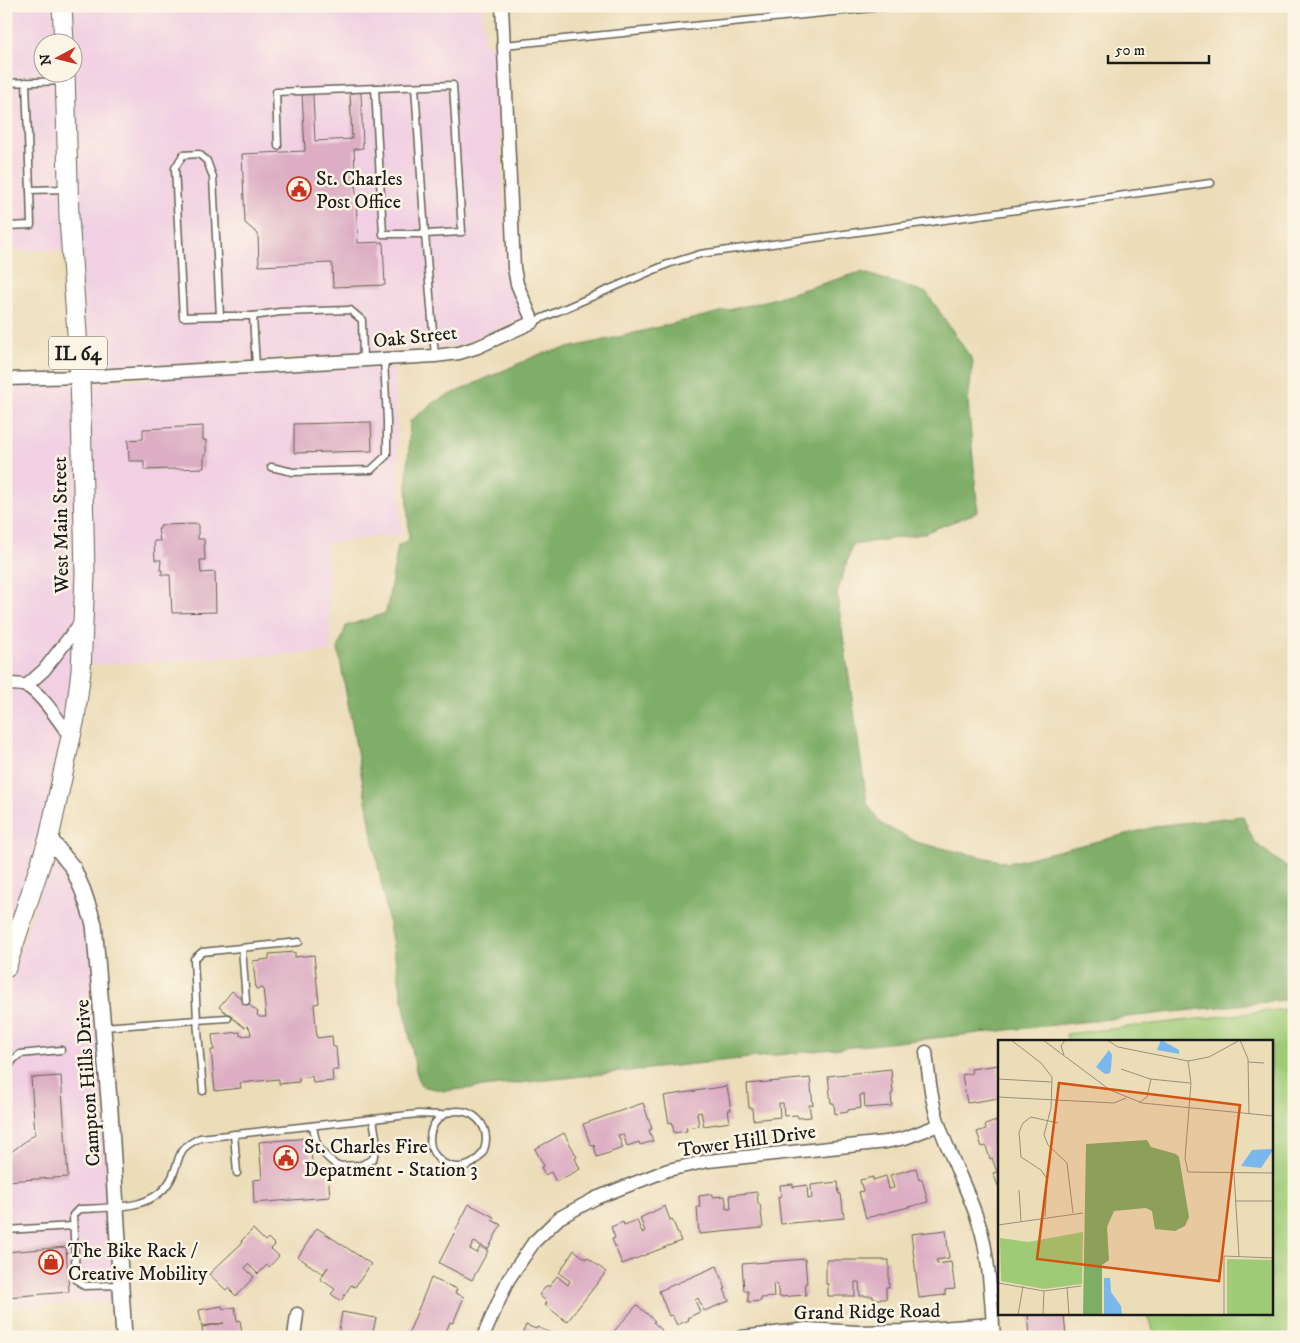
<svg xmlns="http://www.w3.org/2000/svg" width="1300" height="1343" viewBox="0 0 1300 1343" font-family="'IM FELL DW Pica',serif">
	<style>
		.built { fill: #f1d0e3 }
		.green { fill: #9fca76; stroke: #5e7349 }
		.forest { fill: #7fae67; stroke: #4e6542 }
		.building { fill: #dcadc3 }
		.lines { fill: none; stroke-linecap: round; stroke-linejoin: round }
		.service-casing { stroke: #656053; stroke-width: 9 }
		.minor-casing { stroke: #656053; stroke-width: 15 }
		.tertiary-casing { stroke: #656053; stroke-width: 18 }
		.primary-casing { stroke: #656053; stroke-width: 21 }
		.service { stroke: #fff; stroke-width: 6 }
		.minor { stroke: #fff; stroke-width: 12 }
		.tertiary { stroke: #fff; stroke-width: 15 }
		.primary { stroke: #fff; stroke-width: 19 }
		.labels { text-anchor: middle; stroke-width: 5; stroke-linejoin: round; paint-order: stroke }
		.shield { fill: #fcf5e5; stroke: #5f5d58; stroke-width: 1 }
		.shield-label { font-size: 19px; font-weight: bold; fill: #1c1c1c }
		.poi-label { font-size: 20px; fill: #1c1c1c; stroke: #fcf5e5; text-anchor: start }
		.street-label { font-size: 20px; fill: #1c1c1c; stroke: #fcf5e5 }
		.inset-road { fill: none; stroke: #99907a; stroke-width: 1 }
		.view { fill: #d4530e; fill-opacity: 0.15; stroke: #d4530e; stroke-width: 2.5 }
		.inset-edge { fill: none; stroke: #1c1c1c; stroke-width: 2.5 }
	</style>
	<rect width="100%" height="100%" fill="#fcf5e5"/>
	<filter id="ink" filterUnits="userSpaceOnUse"><feTurbulence type="fractalNoise" baseFrequency=".02" numOctaves="2"/><feDisplacementMap in="SourceGraphic" scale="10" xChannelSelector="R" yChannelSelector="G"/><feConvolveMatrix kernelMatrix="1 2 1 2 8 2 1 2 1" color-interpolation-filters="sRGB"/></filter>
	<filter id="wash" filterUnits="userSpaceOnUse"><feTurbulence type="fractalNoise" baseFrequency=".0096" numOctaves="4" result="noise"/><feDisplacementMap in="SourceGraphic" scale="20" xChannelSelector="R" yChannelSelector="G"/><feGaussianBlur stdDeviation="1.12" result="paint"/><feColorMatrix in="noise" values="0 0 0 0 0 0 0 0 0 0 0 0 0 0 0 0 0 1.4 0 .05"/><feComposite in="paint" operator="in"/></filter>
	<g filter="url(#wash)">
		<rect width="100%" height="100%" fill="#ecddb9"/>
		<g class="built">
			<path d="M6 6H57L59 42H42V72L60 73 67 250 6 251Z"/>
			<path d="M69 6H481L485 46 496 45 506 267 524 319 458 345 355 354 87 369 74 140 72 42Z"/>
			<path d="M394 363 402 535 326 543 331 652 86 665 87 383Z"/>
			<path d="M75 384 80 588 74 685 47 824 20 916 6 917V385Z"/>
			<path d="M52 848 72 879 88 922 95 980 116 1301 6 1307V982L19 955Z"/>
		</g>
		<path class="green" d="M1294 1008V1337H1156L1146 1314H1271V1042H1068L1066 1034Z"/>
		<path class="forest" d="M861 272 927 293 973 361 968 402 978 512 922 534 852 545 837 594 867 803 881 824 919 843 1009 863 1163 825 1243 816 1254 842 1285 866 1294 864V999L445 1091 421 1086 416 1071 338 649 346 626 386 613 398 546 409 540 407 482 410 421 436 401 540 354 618 337 765 301Z"/>
		<g id="blocks">
			<g class="building">
				<path d="M361 92 363 148 354 149 358 243 383 242 385 285 333 287 332 263 259 266 258 234 245 223 242 154 305 151 302 94H313L315 141 352 139 350 93Z"/>
				<path d="M371 422 372 451 294 453V424Z"/>
				<path d="M203 426V440H206V455H204V468L144 470V461H129L128 440 143 439V429Z"/>
				<path d="M198 524V539H204L205 560H200L201 573 215 572 216 612 172 613 170 575H162V570H160L161 560H155L154 541H160L158 529H160V525Z"/>
				<path d="M295 952V957L314 955 319 1003 314 1004 317 1038 332 1036 333 1047H336L338 1070H332L333 1081 313 1083 312 1076 299 1078V1082L279 1084V1079L240 1083 241 1088 215 1091 211 1050H214L212 1035 240 1032V1036L251 1035 250 1029 247 1026 245 1028 219 1007 232 991 258 1012 257 1015 260 1017H266L263 988 256 989 253 961 269 959V954Z"/>
				<path d="M998 1065 999 1098 967 1103 962 1075 972 1073 971 1069Z"/>
				<path d="M891 1069 893 1093 891 1094 892 1106 865 1108 864 1094 860 1095 861 1108 848 1110V1112L835 1114 834 1103H831L828 1076Z"/>
				<path d="M61 1076 68 1177 6 1181V1152H11L35 1134 31 1078Z"/>
				<path d="M810 1078 813 1105H809L811 1117 798 1118 797 1115 784 1116 783 1103H779L780 1117 753 1120 752 1108H749L747 1084Z"/>
				<path d="M727 1086 731 1110H728L730 1122 704 1126 701 1112 697 1113 699 1126 686 1128 687 1131 674 1133 672 1122 669 1123 664 1096Z"/>
				<path d="M643 1103 652 1129 649 1130 653 1141 640 1145 639 1142 627 1146 623 1134 618 1135 623 1148 597 1157 594 1145 591 1146 583 1124Z"/>
				<path d="M999 1120V1188L993 1173 997 1172 992 1158 990 1159 986 1146 982 1147 977 1132 986 1129 985 1125Z"/>
				<path d="M564 1133 577 1157 575 1158 580 1169 556 1182 551 1172 545 1175 541 1167 544 1166 535 1149Z"/>
				<path d="M310 1138 313 1175 328 1174 330 1197 254 1203 253 1180 262 1179 259 1142Z"/>
				<path d="M916 1168 919 1180 922 1179 928 1202 866 1218 859 1192 863 1191 860 1180 873 1177V1180L886 1176 889 1189 894 1188 890 1175Z"/>
				<path d="M838 1182 839 1194H841L844 1218 781 1224 778 1197 781 1196 780 1185 793 1184V1187L807 1185 808 1199 812 1198 811 1185Z"/>
				<path d="M757 1192 758 1204H760L763 1228 699 1234 697 1207H700L699 1196 712 1194V1197L725 1196 727 1209H731L730 1195Z"/>
				<path d="M469 1204 494 1217 492 1220 501 1225 488 1249 474 1242 470 1249 477 1253 480 1247 488 1251 472 1280 439 1263Z"/>
				<path d="M665 1206 670 1220 672 1219 681 1241 622 1264 612 1239 615 1238 611 1227 623 1222 624 1225 637 1220 642 1233 645 1231 640 1218Z"/>
				<path d="M317 1228 371 1264 355 1287 351 1285 341 1301 331 1294 335 1289 320 1279 328 1267 323 1274 298 1257Z"/>
				<path d="M253 1229 265 1241 268 1238 275 1245 271 1249 279 1256 269 1267 267 1265 258 1274 248 1264 245 1268 254 1277 236 1296 228 1288 226 1290 209 1274 243 1242 241 1241Z"/>
				<path d="M946 1230 949 1258 936 1260 937 1264 951 1262 955 1289 945 1290V1295L919 1298 911 1234Z"/>
				<path d="M66 1247 69 1292 6 1297V1252Z"/>
				<path d="M574 1250 586 1259 587 1257 606 1272 567 1322 545 1305 547 1302 539 1295 547 1285 549 1287 557 1276 568 1285 570 1281 559 1273Z"/>
				<path d="M805 1259 807 1283H805L806 1295 779 1297 777 1283 773 1284 774 1297 761 1298V1301L748 1302V1291H744L742 1264Z"/>
				<path d="M826 1260H889V1287H886V1299H873V1296H860L859 1282H855V1296H828V1284H826Z"/>
				<path d="M717 1266 726 1289H724L729 1301 704 1311 698 1298 695 1300 700 1312 687 1318 689 1320 677 1325 672 1315 669 1316 659 1291Z"/>
				<path d="M431 1278 457 1289 455 1293 464 1297 453 1323 450 1322 444 1337H407Z"/>
				<path d="M637 1305 655 1321 653 1322 662 1330 657 1337H609Z"/>
				<path d="M222 1306 223 1309 235 1307 237 1321 240 1320 242 1333 230 1335 231 1337H203L202 1327 224 1323 202 1326 199 1310Z"/>
				<path d="M342 1312 376 1318 372 1337H338Z"/>
				<path d="M1064 1314 1066 1337H1030L1028 1315Z"/>
				<path d="M526 1325 536 1329 537 1327 561 1337H521Z"/>
			</g>
		</g>
	</g>
	<g filter="url(#ink)">
		<use href="#blocks" fill-opacity="0" stroke="#656053" stroke-width="1"/>
		<g class="lines">
			<g class="service-casing">
				<g id="service">
					<path d="M504 45 893 6"/>
					<path d="M6 53V6"/>
					<path d="M26 82 30 190"/>
					<path d="M6 83 64 81"/>
					<path d="M375 88 383 234H425L415 87"/>
					<path d="M278 146 276 92 453 85 462 232 425 234 435 356"/>
					<path d="M199 154 207 161 213 177 220 316 183 317 175 168 183 155Z"/>
					<path d="M6 226 31 225 30 190 67 189"/>
					<path d="M220 316H253L256 367"/>
					<path d="M253 316 280 312 350 310 362 320 363 360"/>
					<path d="M533 322 668 264 700 254 1211 183"/>
					<path d="M271 467 293 472 371 470 387 455V421L384 359"/>
					<path d="M242 948 246 1001"/>
					<path d="M103 1027 197 1020 194 959 202 952 299 942"/>
					<path d="M6 1071 13 1060 20 1054 61 1050"/>
					<path d="M203 1091 197 1020 228 1018"/>
					<circle cx="458" cy="1139" r="28"/>
					<path d="M313 1126C316 1147 320 1152 337 1166L361 1165 373 1159 377 1144 373 1119"/>
					<path d="M234 1134 237 1173"/>
					<path d="M6 1230 73 1226"/>
					<path d="M120 1285 84 1286 76 1279 73 1215 79 1209C111 1207 156 1211 172 1177 182 1155 175 1150 200 1138L418 1114 441 1115"/>
				</g>
			</g>
			<g class="minor-casing">
				<g id="minor">
					<path d="M6 379 80 377 435 356 459 353 478 347 533 322 517 284 514 268 502 6"/>
					<path d="M6 684C12 684 21 684 26 686 41 692 61 724 71 738"/>
					<path d="M26 686 44 670 83 620"/>
					<path d="M926 1052C929 1077 931 1100 939 1124 951 1161 972 1196 982 1234 990 1267 991 1303 994 1337"/>
					<path d="M294 1337 297 1314"/>
					<path d="M483 1337 508 1280 534 1242 559 1218 596 1198 668 1170 708 1161 886 1142 905 1138 939 1125"/>
					<path d="M742 1337 807 1329 858 1332 901 1331 992 1324"/>
				</g>
			</g>
			<g class="tertiary-casing">
				<path id="tertiary" d="M49 838 73 868 83 891 94 924 110 1111 124 1337"/>
			</g>
			<g class="primary-casing">
				<g id="primary">
					<path d="M62 6 64 42"/>
					<path d="M6 968 49 838 75 718 81 671 85 575 84 527 80 377 69 217 65 72"/>
				</g>
			</g>
			<use href="#service" class="service"/>
			<use href="#minor" class="minor"/>
			<use href="#tertiary" class="tertiary"/>
			<use href="#primary" class="primary"/>
		</g>
	</g>
	<defs>
		<g id="civic-ring" transform="scale(1.25)"><circle r="9.5" fill="#fcf5e5" stroke="#c8321e" stroke-width="1.5"/><path d="M-.6-6.5H3V-4.5H.6V-3L4-1V1h2V6H-6V1h2V-1L-.6-3ZM-1.2 2.5V6h2.4V2.5Z" fill="#c8321e"/></g>
		<g id="shop-ring" transform="scale(1.25)"><circle r="9.5" fill="#fcf5e5" stroke="#c8321e" stroke-width="1.5"/><path d="M-5-2.5h2.3a2.7 3.5 0 0 1 5.4 0H5L5.5 6h-11ZM-1.5-2.5h3a1.5 2.3 0 0 0-3 0Z" fill="#c8321e"/></g>
	</defs>
	<g fill-rule="evenodd">
		<use href="#civic-ring" x="299" y="189"/>
		<use href="#civic-ring" x="286" y="1158"/>
		<use href="#shop-ring" x="51" y="1262"/>
	</g>
	<g class="labels">
		<rect class="shield" x="49" y="336.5" width="58" height="33" rx="4"/>
		<g class="shield-label">
			<text x="78" y="360">IL 64</text>
		</g>
		<g class="poi-label">
			<text x="316" y="185">St. Charles<tspan x="316" dy="23">Post Office</tspan></text>
			<text x="304" y="1153">St. Charles Fire<tspan x="304" dy="23">Depatment - Station 3</tspan></text>
			<text x="68" y="1257">The Bike Rack /<tspan x="68" dy="23">Creative Mobility</tspan></text>
		</g>
		<g class="street-label">
			<text transform="translate(415 336) rotate(-6)" y="7">Oak Street</text>
			<text transform="translate(60 525) rotate(-91)" y="7">West Main Street</text>
			<text transform="translate(87 1083) rotate(-94)" y="7">Campton Hills Drive</text>
			<text transform="translate(747 1140) rotate(-8)" y="7">Tower Hill Drive</text>
			<text transform="translate(867 1311) rotate(-1)" y="7">Grand Ridge Road</text>
		</g>
	</g>
	<g transform="translate(998 1040)">
		<rect width="275" height="275" fill="#ecddb9"/>
		<path d="M85 192 84 244 46 249 3 241 2 198 30 202ZM229 219 275 220V275H229Z" fill="#9fca76"/>
		<path d="M149 100 153 107 178 114 181 117 191 177 187 186 177 191 157 189 154 171 148 168 116 171 109 187 111 220 104 225V275H85L88 104Z" fill="#7fae67"/>
		<path d="M163 0 181 10V14L159 10ZM111 10 114 15 113 28 112 33 107 34 98 27ZM254 110 273 109 275 110 263 128 243 126ZM106 238H112L113 252 123 266 124 275H106Z" fill="#79b7ec"/>
		<path class="inset-road" d="M13 0 43 23 54 37 53 68 46 95 50 105 69 123 75 173M45 0 112 50 144 63 275 76M109 0 120 7 190 21 211 17 242 0M242 0 250 19 251 74M66 15 63 6 67 0M190 21 193 43 187 118 190 132 275 133M250 22 266 23M123 29 152 39 192 43M0 39 53 42M0 57 116 63 128 58M141 63 149 57 153 39M236 133 241 216M21 150 23 181M237 161H275M47 177 49 139 43 130 23 117 21 92 25 83 33 77 60 83M0 185 85 173M0 243 46 251 83 246M69 247 71 275M20 275 25 246M45 275 46 251M226 275V216L275 218"/>
		<path class="view" d="M61 43 242 65 221 241 39 219Z"/>
		<rect width="275" height="275" class="inset-edge"/>
	</g>
	<rect width="1300" height="1343" fill="none" stroke="#fcf5e5" stroke-width="25"/>
	<g transform="translate(58 58) rotate(263)"><circle r="24" fill="#fcf5e5" stroke="#a29e95"/>
	<path d="M0-4L9 19L0 12L-9 19Z" fill="#c8321e"/>
	<text y="-8" font-size="14" font-weight="bold" text-anchor="middle" fill="#1c1c1c">N</text>
	</g>
	<path d="M1108 55v8h101v-8" fill="none" stroke="#1c1c1c" stroke-width="2.5"/>
	<text x="1115" y="55" font-size="15" fill="#1c1c1c" stroke="#fcf5e5" stroke-width="4" paint-order="stroke">50 m</text>
</svg>
